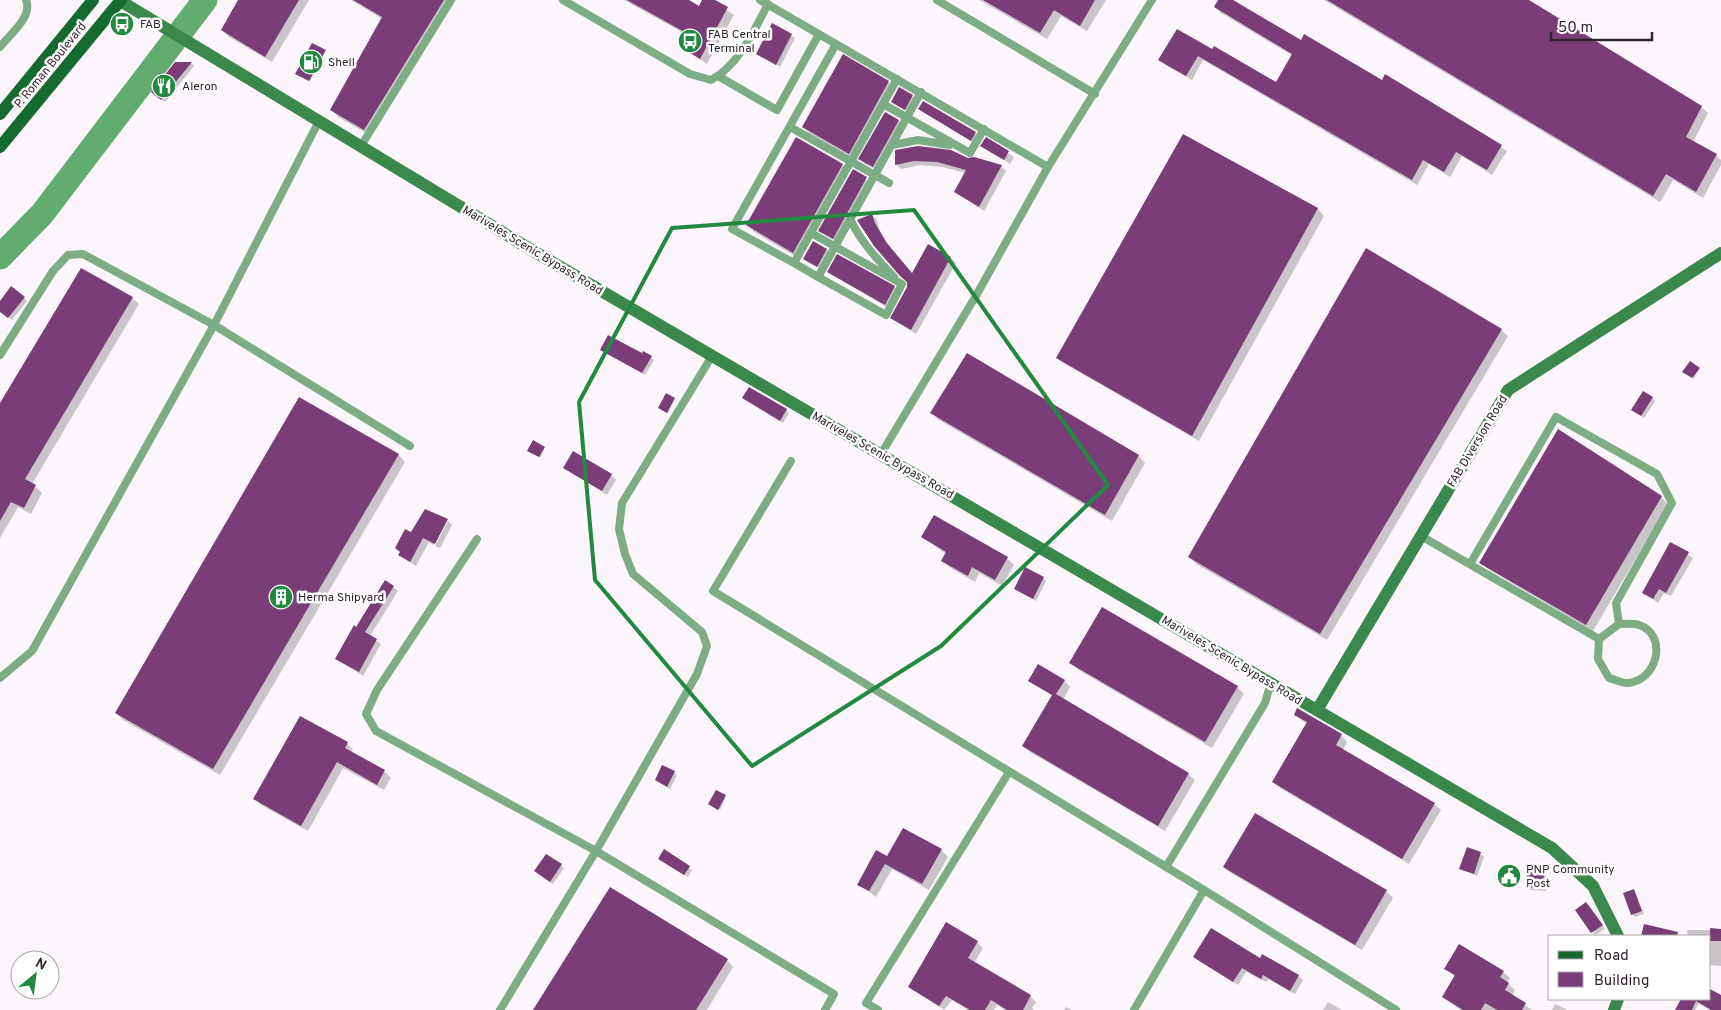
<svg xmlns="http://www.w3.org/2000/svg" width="1721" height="1010" viewBox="0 0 1721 1010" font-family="Overpass,sans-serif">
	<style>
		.shadow { fill: #0003 }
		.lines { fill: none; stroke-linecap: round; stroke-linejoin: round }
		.river { stroke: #62ac70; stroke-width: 25 }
		.building { fill: #7a3d78 }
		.service { stroke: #7dad84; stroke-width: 8 }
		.secondary { stroke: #3b884c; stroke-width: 12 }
		.primary { stroke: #16692f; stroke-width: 12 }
		.marked { fill: none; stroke: #218a40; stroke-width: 4; stroke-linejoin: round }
		.labels { text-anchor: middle; stroke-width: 5; stroke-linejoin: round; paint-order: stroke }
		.poi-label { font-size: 12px; fill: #30252f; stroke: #fff; text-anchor: start }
		.street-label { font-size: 12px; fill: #30252f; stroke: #fff }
	</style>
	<rect width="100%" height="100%" fill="#fcf5fb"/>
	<g class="shadow">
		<path d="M240 0H309L272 62 229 37 222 30Z"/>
		<path d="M351 0H456L371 136 338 117 332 110 382 19Z"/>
		<path d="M624 0H687L700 7 704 0H712L734 15 707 64 681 46 687 35Z"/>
		<path d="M979 0H1106L1087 31 1061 16 1047 39Z"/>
		<path d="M1219 0H1231L1301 42 1382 82 1385 76 1507 151 1492 175 1462 156 1450 177 1429 164 1417 185 1203 60 1192 80 1165 65 1160 60 1177 30 1277 84 1293 56 1221 13 1215 7Z"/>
		<path d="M1324 0H1527L1701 107 1708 113 1693 142 1716 155 1721 160V165L1703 198 1673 180 1660 202Z"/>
		<path d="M772 25 795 38 780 67 757 53Z"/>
		<path d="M325 51 310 81 298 74Z"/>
		<path d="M843 56 888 82 895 89 856 160 810 134 803 127Z"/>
		<path d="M175 63H191L194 66 165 102 156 95Z"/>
		<path d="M912 96 915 99 908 112 892 102Z"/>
		<path d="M919 109 975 133 978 136 974 143Z"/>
		<path d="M898 121 903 125 878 171 865 164 860 159Z"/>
		<path d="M1184 135 1318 209 1324 216 1199 441 1065 364 1058 357Z"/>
		<path d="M986 139 1014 157 1010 164 982 146Z"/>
		<path d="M896 151 968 159 1001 166 1006 171 984 211 956 192 966 173 942 167 920 165 901 169 896 164Z"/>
		<path d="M842 165 849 171 800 259 754 232 747 225Z"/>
		<path d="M853 171 871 183 838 243 820 231Z"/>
		<path d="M872 215 877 220 879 229 891 249 913 275 951 258 956 263 916 334 892 318 908 287V282L875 246Z"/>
		<path d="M827 250 830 253 821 269 804 259Z"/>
		<path d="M828 272 894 287 899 292 890 309Z"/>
		<path d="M24 298 27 301 12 320 0 311V303Z"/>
		<path d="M132 298 139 304 32 484 42 493 31 514 18 507 0 538V406Z"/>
		<path d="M1501 330 1508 336 1327 640 1196 564 1190 557Z"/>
		<path d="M601 350 643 355 644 353 654 360 645 375Z"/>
		<path d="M1699 369 1694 379 1685 372Z"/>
		<path d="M743 398 786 410 789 413 783 423Z"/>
		<path d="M1652 398 1655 401 1644 418 1633 410Z"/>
		<path d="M300 399 399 455 405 462 220 775 123 720 116 713Z"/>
		<path d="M674 399 668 413 660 408Z"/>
		<path d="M932 413 1138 456 1145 463 1112 521 939 420Z"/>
		<path d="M544 448 541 457 530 452Z"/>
		<path d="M564 468 611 475 616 480 607 495Z"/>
		<path d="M1661 497 1668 504 1593 631 1488 569 1481 563Z"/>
		<path d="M426 510 447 521 433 545 429 542 416 566 400 555Z"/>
		<path d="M448 521 452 525 440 548 435 546Z"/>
		<path d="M923 537 1007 558 1014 565 1002 586 979 573 975 582 949 567 942 561 946 554Z"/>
		<path d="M1671 544 1693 558 1671 596 1664 593 1658 603 1644 593Z"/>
		<path d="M1043 578 1046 581 1036 601 1015 589Z"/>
		<path d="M393 587 398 591 370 636 381 644 363 676 337 659 356 628Z"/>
		<path d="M1071 662 1237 687 1244 694 1212 748 1077 669Z"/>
		<path d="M1029 680H1064L1070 687 1063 700 1188 774 1195 780 1165 831 1030 752 1024 746 1053 696Z"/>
		<path d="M1295 715 1341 735 1347 742 1343 750 1434 804 1441 810 1409 864 1280 788 1274 782 1307 724Z"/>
		<path d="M347 743 353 750 351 753 384 771 391 778 384 790 343 768 308 831 261 805 255 799Z"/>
		<path d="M674 772 677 775 670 789 656 780Z"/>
		<path d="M716 791 726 797 720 810 711 805Z"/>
		<path d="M1255 814 1386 891 1393 898 1362 950 1231 873 1224 867Z"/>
		<path d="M941 850 948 857 929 890 892 869 876 897 859 884 888 858Z"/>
		<path d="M664 851 692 870 688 877 663 861Z"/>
		<path d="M1480 854 1484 857 1477 876 1461 868Z"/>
		<path d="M561 865 564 868 553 884 535 871Z"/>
		<path d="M1543 874 1547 877 1546 891 1530 890 1527 887Z"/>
		<path d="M1634 891 1644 914 1635 917 1632 914Z"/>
		<path d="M1589 906 1605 929 1595 935 1576 910Z"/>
		<path d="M1687 930H1721V966L1710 965V936H1688Z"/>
		<path d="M977 942 983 948 974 963 1030 996 1036 1002 1032 1008 1034 1010H1005L997 1005 994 1010H968L952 1000 944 1010 909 987Z"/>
		<path d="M727 960 733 967 707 1010H535Z"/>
		<path d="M1260 960 1298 976 1303 980 1295 994 1268 979 1266 982 1246 972 1238 985 1199 961Z"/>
		<path d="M1445 968 1503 972 1510 978 1507 983 1515 990 1512 996 1532 1010H1461L1443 997 1455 977Z"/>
		<path d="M1711 991 1721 997V1010H1711L1699 1003 1695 1010H1677L1683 999H1710Z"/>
		<path d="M1328 1002 1342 1010H1323Z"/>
		<path d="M1555 1004 1566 1009 1567 1010H1552Z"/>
		<path d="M1066 1007 1072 1010H1064Z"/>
	</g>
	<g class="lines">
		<path class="river" d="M0 257 42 214 205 0"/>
	</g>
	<g class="building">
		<path d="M238 0H299L265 57 221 30Z"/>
		<path d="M353 0H444L364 130 330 110 382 17Z"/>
		<path d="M627 0H689L699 6 702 0H715L728 7 700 59 679 46 686 33Z"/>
		<path d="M983 0H1095L1080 26 1054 10 1040 33Z"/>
		<path d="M1218 0H1233L1301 40 1304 34 1382 80 1385 74 1502 145 1487 170 1456 152 1444 172 1423 160 1412 180 1198 56 1186 76 1158 60 1177 29 1212 49 1214 46 1276 82 1292 54 1214 7Z"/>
		<path d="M1327 0H1529L1702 106 1686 137 1717 154 1696 192 1666 174 1653 196Z"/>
		<path d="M772 23 792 34 776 65 756 54Z"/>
		<path d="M312 43 326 50 309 81 295 74Z"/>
		<path d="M843 54 889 81 849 154 802 127Z"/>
		<path d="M175 62H192L161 100 151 92Z"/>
		<path d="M899 87 913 95 905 110 891 102Z"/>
		<path d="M923 101 976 132 971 141 918 109Z"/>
		<path d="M885 112 899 120 873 167 858 159Z"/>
		<path d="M1183 134 1318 208 1192 436 1056 358Z"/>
		<path d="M796 137 843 164 793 253 746 225Z"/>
		<path d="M986 137 1009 151 1004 160 980 146Z"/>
		<path d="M918 146 951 150 968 158 974 157 1002 165 979 207 954 192 966 170 937 162 914 161 895 165V150Z"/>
		<path d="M853 169 867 177 833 239 818 231Z"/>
		<path d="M872 214 875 223 886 242 912 273 928 244 951 257 911 330 890 318 907 287V282L900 276 874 246 857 220Z"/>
		<path d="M813 241 827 249 817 267 803 259Z"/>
		<path d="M1366 248 1502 329 1320 634 1188 557Z"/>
		<path d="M837 254 895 286 885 305 827 272Z"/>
		<path d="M81 268 133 297 25 479 36 485 24 508 11 502 0 521V403Z"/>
		<path d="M11 286 25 297 8 318 0 312V301Z"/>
		<path d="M608 335 642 353 643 351 652 356 642 373 600 350Z"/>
		<path d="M967 353 1139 455 1105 515 930 413Z"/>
		<path d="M1690 361 1700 368 1692 378 1682 372Z"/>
		<path d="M749 387 787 409 780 421 742 398Z"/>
		<path d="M1643 391 1653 397 1641 416 1631 410Z"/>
		<path d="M666 393 675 398 667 413 658 408Z"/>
		<path d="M299 397 399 454 213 769 115 713Z"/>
		<path d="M1558 429 1662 496 1586 625 1479 563Z"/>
		<path d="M533 440 545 447 539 457 527 451Z"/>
		<path d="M573 451 612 474 602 491 563 468Z"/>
		<path d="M425 509 448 519 435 544 423 538 410 562 398 555 400 552 395 548 405 529 411 532Z"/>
		<path d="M934 515 1008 557 995 580 972 567 968 576 941 561 946 552 921 537Z"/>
		<path d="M1670 542 1689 552 1666 593 1659 589 1653 599 1642 593Z"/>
		<path d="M1025 567 1044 577 1033 599 1014 589Z"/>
		<path d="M385 580 394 586 365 632 377 639 359 672 335 659 354 625 356 627Z"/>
		<path d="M1102 607 1238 686 1205 742 1069 663Z"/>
		<path d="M1038 664 1065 680 1056 694 1189 773 1158 826 1022 746 1052 695 1028 681Z"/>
		<path d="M1297 708 1342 734 1336 745 1435 803 1402 859 1272 782 1307 722 1294 715Z"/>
		<path d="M300 716 348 742 345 748 385 770 377 785 337 762 301 826 253 799Z"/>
		<path d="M662 765 675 771 667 787 655 780Z"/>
		<path d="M716 790 726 795 718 810 708 804Z"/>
		<path d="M1255 813 1387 890 1355 945 1223 867Z"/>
		<path d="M903 828 942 849 922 884 885 864 869 891 857 885 876 850 887 856Z"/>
		<path d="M1467 847 1481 852 1474 874 1459 869Z"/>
		<path d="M664 849 690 866 684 875 658 859Z"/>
		<path d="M546 854 562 864 550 882 534 871Z"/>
		<path d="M1527 871 1544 873 1543 888 1526 887Z"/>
		<path d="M610 887 728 959 696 1010H533Z"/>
		<path d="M1634 889 1642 911 1631 915 1623 893Z"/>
		<path d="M1586 902 1603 925 1591 933 1575 910Z"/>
		<path d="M946 922 978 941 968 958 1031 995 1023 1010H1007L991 1000 985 1010H970L946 996 939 1006 908 987Z"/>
		<path d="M1644 924 1678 932 1677 936H1641Z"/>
		<path d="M1211 928 1260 958 1262 954 1299 975 1290 991 1263 975 1261 979 1242 968 1233 982 1193 957Z"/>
		<path d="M1710 928 1721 929V941H1710Z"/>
		<path d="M1459 944 1504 971 1500 977 1509 983 1505 990 1526 1003 1522 1010H1497L1485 1003 1481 1010H1463L1442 997 1455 975 1444 969Z"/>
		<path d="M1710 989 1721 995V1010H1711L1696 1001 1692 1010H1675L1681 999H1710Z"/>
	</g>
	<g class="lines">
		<g class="service">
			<path d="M563 0 690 74 711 80C738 66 754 31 768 4"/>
			<path d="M760 0 1048 167"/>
			<path d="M937 0 1095 94"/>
			<path d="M836 44 732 229 794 263 897 79"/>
			<path d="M0 47C10 34 33 17 26 0"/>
			<path d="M718 76 777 110 819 34"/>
			<path d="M883 104 970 153"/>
			<path d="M790 127 889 183"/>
			<path d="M892 145 918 140 949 145"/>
			<path d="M361 146 451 0"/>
			<path d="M970 153 984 129"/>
			<path d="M850 219C861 242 877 259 894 277"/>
			<path d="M811 233 902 284 886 315 818 277"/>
			<path d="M794 263 818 277 921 92"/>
			<path d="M0 355 53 271 68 255 83 254 214 325 410 446"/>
			<path d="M712 356 622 503 619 529 625 554 633 574 702 632 707 646 697 674 596 851 834 994 825 1010"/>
			<path d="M881 454 977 294 1048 167 1152 0"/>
			<path d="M791 461 713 591 1204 890 1396 1010"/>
			<path d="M1421 536 1599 639 1598 659 1609 678C1614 679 1622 683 1627 683 1657 682 1669 635 1639 625 1634 623 1625 624 1619 624L1616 603 1672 503 1657 474 1556 417 1470 564"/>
			<path d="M477 539 377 690 366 714 376 731 596 851 500 1010"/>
			<path d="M1599 639 1619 624"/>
			<path d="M0 678 32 651 214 325 319 121"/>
			<path d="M1166 867 1265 703 1271 682"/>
			<path d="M878 1010 866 1003 1009 772"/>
			<path d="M1134 1010 1204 890"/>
		</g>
		<g class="secondary">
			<path d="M119 0 535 252 1552 848 1593 886 1618 936"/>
			<path d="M1317 710 1508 390 1721 253"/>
			<path d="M1614 1010 1618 999"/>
		</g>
		<g class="primary">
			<path d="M0 114 93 0"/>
			<path d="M0 147 121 0"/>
		</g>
	</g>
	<path class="marked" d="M914 210 1108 485 941 646 752 766 595 580 579 402 672 228Z"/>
	<defs>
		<g id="bus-disc" transform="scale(1.25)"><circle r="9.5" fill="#218a40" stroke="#fff"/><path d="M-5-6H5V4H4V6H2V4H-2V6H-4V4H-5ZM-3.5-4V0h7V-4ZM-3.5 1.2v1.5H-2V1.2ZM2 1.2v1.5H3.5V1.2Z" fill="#fff"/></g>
		<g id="fuel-disc" transform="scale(1.25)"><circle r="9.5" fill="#218a40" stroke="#fff"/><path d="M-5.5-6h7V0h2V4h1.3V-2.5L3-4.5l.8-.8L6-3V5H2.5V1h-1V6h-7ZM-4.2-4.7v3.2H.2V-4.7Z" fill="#fff"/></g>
		<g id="restaurant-disc" transform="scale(1.25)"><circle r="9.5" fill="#218a40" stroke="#fff"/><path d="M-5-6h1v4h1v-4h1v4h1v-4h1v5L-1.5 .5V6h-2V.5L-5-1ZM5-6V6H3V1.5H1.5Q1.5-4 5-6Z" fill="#fff"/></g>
		<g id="building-disc" transform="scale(1.25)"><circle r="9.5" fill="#218a40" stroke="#fff"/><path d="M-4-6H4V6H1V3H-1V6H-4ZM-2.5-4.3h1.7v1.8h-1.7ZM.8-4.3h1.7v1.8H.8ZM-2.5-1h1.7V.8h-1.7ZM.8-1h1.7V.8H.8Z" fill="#fff"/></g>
		<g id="civic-disc" transform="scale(1.25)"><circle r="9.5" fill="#218a40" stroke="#fff"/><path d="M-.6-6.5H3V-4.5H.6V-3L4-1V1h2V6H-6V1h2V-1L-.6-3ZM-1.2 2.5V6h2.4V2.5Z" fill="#fff"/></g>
	</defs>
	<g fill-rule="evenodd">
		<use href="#bus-disc" x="122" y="24"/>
		<use href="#bus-disc" x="690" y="41"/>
		<use href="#fuel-disc" x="311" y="62"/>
		<use href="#restaurant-disc" x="164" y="86"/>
		<use href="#building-disc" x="281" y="597"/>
		<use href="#civic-disc" x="1509" y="876"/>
	</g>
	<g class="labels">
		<g class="poi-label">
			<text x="140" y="28">FAB</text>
			<text x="708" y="38">FAB Central<tspan x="708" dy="14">Terminal</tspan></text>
			<text x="328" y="66">Shell</text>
			<text x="182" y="90">Aleron</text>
			<text x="298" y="601">Herma Shipyard</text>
			<text x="1526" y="873">PNP Community<tspan x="1526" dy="14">Post</tspan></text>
		</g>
		<g class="street-label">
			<text transform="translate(50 65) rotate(-51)" y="4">P. Roman Boulevard</text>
			<text transform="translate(533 250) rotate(31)" y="4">Mariveles Scenic Bypass Road</text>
			<text transform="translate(1477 441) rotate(-59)" y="4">FAB Diversion Road</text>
			<text transform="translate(883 455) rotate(30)" y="4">Mariveles Scenic Bypass Road</text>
			<text transform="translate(1232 660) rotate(31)" y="4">Mariveles Scenic Bypass Road</text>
		</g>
	</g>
	<rect x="1548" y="935" width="162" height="65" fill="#ffffff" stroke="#aca8ac"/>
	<rect x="1558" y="951" width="25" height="8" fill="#16692f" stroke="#aca8ac"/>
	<text x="1594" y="960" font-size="15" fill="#30252f">Road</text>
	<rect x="1558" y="972" width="25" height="15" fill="#7a3d78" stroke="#aca8ac"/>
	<text x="1594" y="985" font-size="15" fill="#30252f">Building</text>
	<g transform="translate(35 975) rotate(29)"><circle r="24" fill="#ffffff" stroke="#aca8ac"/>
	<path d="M0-4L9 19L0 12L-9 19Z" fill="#218a40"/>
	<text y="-8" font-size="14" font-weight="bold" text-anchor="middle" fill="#30252f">N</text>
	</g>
	<path d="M1551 32v8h101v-8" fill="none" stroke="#30252f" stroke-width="2.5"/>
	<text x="1558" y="32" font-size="15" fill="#30252f" stroke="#ffffff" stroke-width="4" paint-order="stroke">50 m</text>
</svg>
